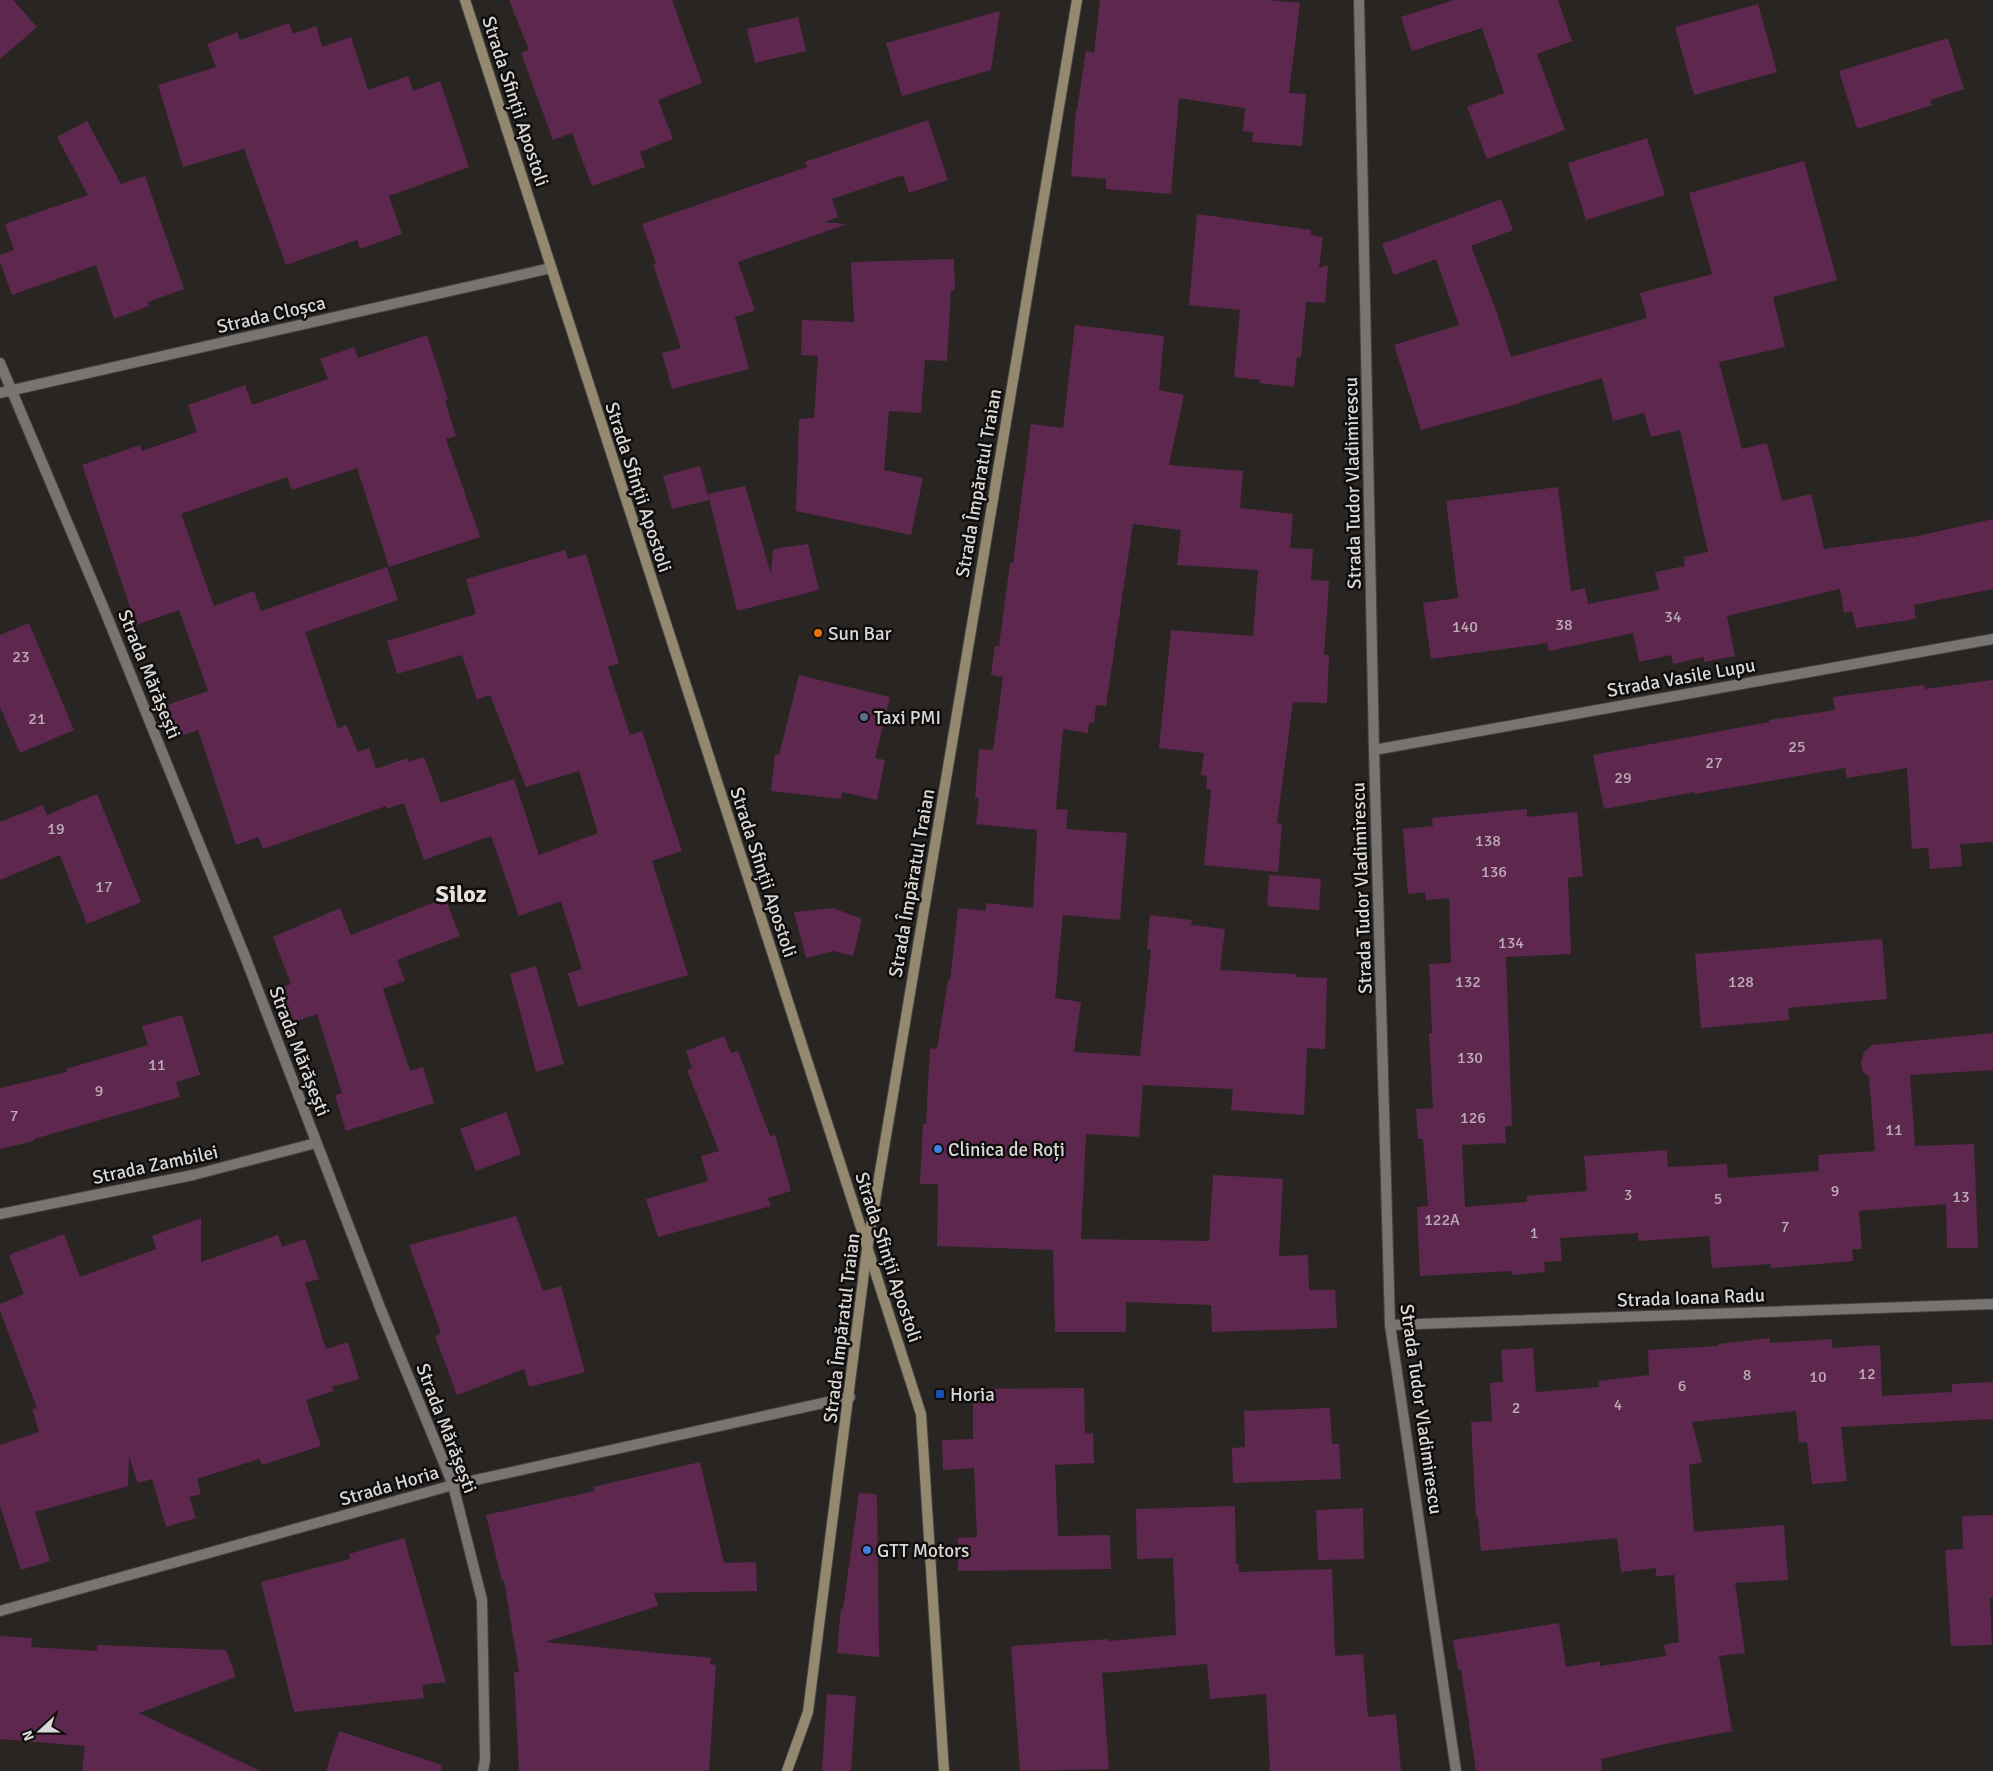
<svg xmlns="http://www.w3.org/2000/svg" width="1993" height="1771" viewBox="0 0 1993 1771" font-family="Signika,sans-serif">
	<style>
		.building { fill: #5e284e }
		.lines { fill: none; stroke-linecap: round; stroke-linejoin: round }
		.street-casing { stroke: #454341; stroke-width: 12 }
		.secondary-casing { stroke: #454341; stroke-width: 12 }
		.street { stroke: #787472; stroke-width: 10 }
		.secondary { stroke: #938970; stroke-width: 10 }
		.food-dot { fill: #e8710a; stroke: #0f0e0d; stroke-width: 2 }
		.service-dot { fill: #5c6f8a; stroke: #0f0e0d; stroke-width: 2 }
		.shop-dot { fill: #3f7fe0; stroke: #0f0e0d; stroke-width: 2 }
		.transit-dot { fill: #1a4fb4; stroke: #0f0e0d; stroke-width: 2 }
		.labels { text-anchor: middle; stroke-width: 5; stroke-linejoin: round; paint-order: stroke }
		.number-label { font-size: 16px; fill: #bbacb5 }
		.street-label { font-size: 19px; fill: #dad8d7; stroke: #0f0e0d }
		.poi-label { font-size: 19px; fill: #dad8d7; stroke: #0f0e0d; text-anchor: start }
		.district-label { font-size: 24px; font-weight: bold; fill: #e4e0dd; stroke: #0f0e0d }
	</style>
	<rect width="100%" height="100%" fill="#282523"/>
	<g class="building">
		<path d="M0 0H13L37 27 0 59Z"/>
		<path d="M509 0H672L702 83 658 100 673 139 640 152 645 167 592 186 572 133 553 140 521 53 529 50Z"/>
		<path d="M1100 0H1266L1300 3 1289 93 1306 94 1302 146 1252 142 1253 132 1243 131 1245 108 1179 98 1171 194 1106 189V179L1071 176 1076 110H1077L1086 51 1094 53Z"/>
		<path d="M1454 0H1558L1572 41 1537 54 1565 130 1487 159 1467 107 1504 93 1482 28 1412 51 1401 17Z"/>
		<path d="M1758 4 1777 72 1694 95 1675 27Z"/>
		<path d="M1000 11 991 70 902 96 886 43Z"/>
		<path d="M798 17 806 51 755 63 747 29Z"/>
		<path d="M289 23 293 34 316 26 322 47 351 37 368 90 408 76 413 91 440 81 469 167 389 196 402 234 360 249 357 240 286 265 244 149 183 167 158 85 216 67 207 44 237 32 240 40Z"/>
		<path d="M1948 38 1964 89 1930 100 1932 105 1857 129 1839 71Z"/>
		<path d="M928 120 948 180 909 193 903 175 832 199 838 217 824 222 847 224 738 262 755 310 735 317 749 369 672 389 662 353 681 348 653 264 656 263 642 224 807 167 805 162Z"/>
		<path d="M87 121 121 184 145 176 184 289 148 302 149 306 114 319 96 265 12 295 0 262V255L14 250 5 224 88 195 57 137Z"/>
		<path d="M1647 138 1665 195 1586 220 1568 163Z"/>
		<path d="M1804 161 1837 280 1773 297 1785 347 1719 362 1742 449 1767 443 1782 501 1811 494 1824 549 1918 536 1993 519V589L1914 605 1916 619 1856 628 1852 611 1844 613 1840 589 1727 616 1735 656 1704 662V657L1673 664 1671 655 1639 662 1633 633 1549 651 1547 643 1431 659 1423 603 1458 598 1446 501 1558 487 1571 591 1585 588 1588 604 1659 590 1655 572 1685 566 1684 557 1708 552 1680 430 1651 437 1644 413 1613 421 1602 378 1520 402 1521 403 1421 430 1394 345 1459 325 1436 259 1394 275 1382 244 1501 199 1513 230 1471 246 1497 313 1511 357 1647 318 1640 293 1712 274 1689 193Z"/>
		<path d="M1197 214 1311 230 1310 235 1323 237 1319 268 1328 265 1325 303 1306 302 1301 357H1297L1294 387 1259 383 1260 380 1234 377 1240 310 1189 305Z"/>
		<path d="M954 259 955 290H951L947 361 925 360 921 413 889 411 884 470 923 478 911 535 796 511 799 419 814 418 818 356 801 355 802 320 854 322 851 262Z"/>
		<path d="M1075 325 1164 336 1159 390 1184 395 1169 465 1243 471 1240 508 1293 514 1290 548 1313 549 1311 580 1329 581 1324 655H1329L1327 703 1293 702 1277 823 1282 824 1278 872 1204 865 1211 790 1206 789 1207 776 1201 775 1204 753 1159 748 1171 630 1253 636 1258 570 1177 565 1181 530 1133 524 1106 706 1096 705 1094 723 1089 722 1088 733 1063 729 1056 809 1068 810 1066 829 1127 833 1120 920 1063 915 1055 998 1081 1002 1074 1052 1140 1056 1151 950 1147 949 1150 915 1192 920 1191 925 1225 929 1220 970 1296 974V977L1327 978 1325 1049 1307 1048 1304 1115 1231 1110 1233 1089 1143 1085 1139 1137 1086 1134 1081 1239 1209 1241 1213 1175 1283 1179 1279 1256 1308 1255 1309 1290H1335L1337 1328 1212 1332 1211 1305 1126 1302V1332H1055L1053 1250 937 1246 938 1184H920L923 1124H926L930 1048 937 1049 948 980H950L958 908 986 911V903L1033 908 1037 830 976 824 979 798H975L979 749 993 750 1003 677 991 675 995 646H999L1010 563H1013L1031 424 1063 428Z"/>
		<path d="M427 335 448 400 445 401 456 436 446 439 480 537 389 567 357 468 292 490 287 477 181 514 214 606 254 591 261 611 387 567 398 600 305 632 338 729 346 725 358 752 369 748 376 769 407 758 408 762 424 757 441 803 514 779 539 855 598 833 579 771 526 787 490 695 477 700 462 655 397 674 387 641 476 614 466 579 565 550 568 559 586 554 619 663 608 667 630 735 642 731 682 851 652 861 688 975 578 1007 568 973 582 969 561 901 519 916 491 836 424 860 404 803 387 809 386 806 263 849 258 837 236 845 198 730 178 737 167 705 208 691 179 610 136 625 82 465 140 445 142 451 197 432 188 405 245 385 252 405 328 379 320 359 354 347 358 358Z"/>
		<path d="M700 466 709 500 672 509 663 476Z"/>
		<path d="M745 486 771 574 773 549 808 544 819 590 737 611 708 494Z"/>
		<path d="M29 623 74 730 20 753 0 707V635Z"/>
		<path d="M799 675 890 697 875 758 885 760 877 800 842 792 841 799 771 791 775 754 779 755Z"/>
		<path d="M1993 680V842L1960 844 1962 866 1930 869 1928 848 1912 849 1907 768 1847 778 1845 768 1695 794V792L1604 809 1593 755 1769 722V720L1835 710 1833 697 1924 685 1925 689Z"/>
		<path d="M97 794 141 902 87 924 60 855 0 880V822L43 805 47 815Z"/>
		<path d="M1527 809V817L1577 812 1583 876 1568 878 1571 954 1506 957 1512 1126H1505L1506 1143 1462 1145 1465 1207 1527 1202V1196L1587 1191 1584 1156 1667 1150 1668 1167 1727 1164 1728 1178 1819 1171 1818 1155 1875 1151 1869 1077 1863 1072 1861 1062 1864 1052 1872 1045 1993 1033V1070L1910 1075 1915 1146 1974 1144 1978 1248H1947L1946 1204 1859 1211 1862 1249H1852L1853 1261 1771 1268V1264L1712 1268 1709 1236 1638 1241V1233L1560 1238 1562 1261 1544 1262 1545 1272 1512 1275 1511 1271 1420 1276 1417 1207 1428 1206 1423 1139H1418L1416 1109 1433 1108 1429 1033H1432L1429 964 1451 963 1449 898 1426 900 1425 892 1408 894 1403 829 1433 826 1432 818Z"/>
		<path d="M1269 875 1321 879 1319 910 1267 906Z"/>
		<path d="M445 898 460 936 397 960 405 981 383 989 410 1071 423 1067 434 1103 346 1131 335 1095 342 1093 317 1014 294 1022 280 988 291 984 273 937 340 908 351 935Z"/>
		<path d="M833 908 862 919 853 956 834 951 806 958 794 912Z"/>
		<path d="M1882 939 1887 999 1788 1008 1789 1020 1701 1028 1695 954Z"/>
		<path d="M536 966 564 1064 536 1072 510 974Z"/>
		<path d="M182 1015 200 1075 176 1082 180 1097 34 1139V1141L0 1149V1088L67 1072 66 1069 148 1045 142 1026Z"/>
		<path d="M724 1036 731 1053 738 1051 770 1136 775 1135 791 1191 768 1198 771 1206 658 1237 646 1199 708 1181 701 1156 719 1151 687 1070 692 1068 686 1051Z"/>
		<path d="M506 1112 521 1154 476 1171 460 1129Z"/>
		<path d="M516 1216 543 1291 561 1286 585 1372 529 1387 524 1369 457 1395 435 1336 441 1333 409 1245Z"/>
		<path d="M201 1218V1262L278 1235 282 1247 305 1239 319 1279 305 1283 326 1349 348 1342 359 1379 332 1387 334 1391 306 1400 321 1446 262 1465 259 1459 197 1479 201 1494 189 1497 196 1518 166 1527 152 1479 138 1483 129 1457 128 1486 35 1512 50 1561 21 1570 0 1506V1445L39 1432 32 1409 37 1408 0 1311V1304L24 1294 9 1255 64 1234 80 1277 156 1249 152 1236Z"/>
		<path d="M1770 1338V1343L1832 1339V1348L1880 1345 1882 1396 1952 1392V1384L1993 1382V1419L1841 1427 1847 1481 1812 1484 1807 1442 1799 1443 1796 1411 1692 1422 1702 1462 1689 1465 1694 1532 1784 1525 1788 1580 1735 1583 1745 1653 1719 1656 1732 1731 1665 1744 1601 1759 1602 1771H1476L1461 1669 1458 1670 1453 1640 1559 1623 1566 1667 1600 1661V1666L1666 1656 1664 1645 1679 1642 1674 1575 1656 1576V1568L1621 1572 1617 1538 1481 1551 1478 1517H1476L1471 1422 1492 1421 1490 1383 1503 1382 1501 1350 1533 1348 1536 1392 1599 1387 1598 1381 1649 1375 1648 1350 1718 1346V1344Z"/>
		<path d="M1084 1388 1085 1434 1093 1433 1094 1463 1055 1465 1058 1536 1110 1535 1111 1569 958 1571V1538L977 1537 974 1468 943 1470 942 1440 973 1439V1389Z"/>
		<path d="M1330 1408 1332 1444H1339L1341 1479 1233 1483 1232 1448 1245 1447 1244 1411Z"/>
		<path d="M700 1462 724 1563 756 1562 757 1591 654 1593 658 1606 545 1642 711 1658 710 1664 716 1665 709 1771H519L514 1672H519L504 1580 502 1581 486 1515 595 1491 593 1487Z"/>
		<path d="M859 1493 877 1494 879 1657 837 1653 841 1608 843 1609Z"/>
		<path d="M1235 1506 1236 1564H1239V1572L1332 1569 1335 1656 1363 1654 1368 1717 1396 1714 1401 1771H1270L1266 1694 1210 1699 1207 1664 1102 1673 1109 1769 1020 1771 1011 1646 1109 1639V1641L1176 1635 1173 1558 1137 1559 1136 1509Z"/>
		<path d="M1363 1508 1364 1559 1318 1560 1316 1510Z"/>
		<path d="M1993 1515V1598H1990L1992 1645 1951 1646 1945 1550 1963 1549 1962 1516Z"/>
		<path d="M404 1538 446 1682 422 1685 424 1698 294 1712 261 1582 350 1559 349 1554Z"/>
		<path d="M0 1636 32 1638 31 1647 97 1651V1645L226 1650 236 1677 139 1713 260 1771H82L85 1746 0 1739Z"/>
		<path d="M827 1694 856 1696 851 1771H822Z"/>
		<path d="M339 1731 442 1765 441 1771H326Z"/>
	</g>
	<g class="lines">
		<g class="street-casing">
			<g id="street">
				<path d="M1359 0 1374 750 1390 1325 1456 1771"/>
				<path d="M0 363 104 609 244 954 381 1310 453 1485 482 1600 485 1760 483 1771"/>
				<path d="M0 393 551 268"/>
				<path d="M1374 750 1993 639"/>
				<path d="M0 1214 193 1175 316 1143"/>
				<path d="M1390 1325 1993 1304"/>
				<path d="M0 1611 453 1485 850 1397"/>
			</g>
		</g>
		<g class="secondary-casing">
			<g id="secondary">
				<path d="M465 0 921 1414 944 1771"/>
				<path d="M787 1771 808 1712 867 1249 1077 0"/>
			</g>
		</g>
		<use href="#street" class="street"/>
		<use href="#secondary" class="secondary"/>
	</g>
	<circle class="food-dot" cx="818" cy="633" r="5"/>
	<circle class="service-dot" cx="864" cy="717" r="5"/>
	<g class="shop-dot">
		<circle cx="938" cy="1149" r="5"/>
		<circle cx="867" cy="1550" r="5"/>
	</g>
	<rect class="transit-dot" x="935" y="1389" width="10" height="10" rx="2.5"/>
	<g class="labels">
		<g class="number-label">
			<text x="1673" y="622">34</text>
			<text x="1564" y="630">38</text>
			<text x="1465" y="632">140</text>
			<text x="21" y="662">23</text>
			<text x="37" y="724">21</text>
			<text x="1797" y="752">25</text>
			<text x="1714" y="768">27</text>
			<text x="1623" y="783">29</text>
			<text x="56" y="834">19</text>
			<text x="1488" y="846">138</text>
			<text x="1494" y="877">136</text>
			<text x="104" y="892">17</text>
			<text x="1511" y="948">134</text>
			<text x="1468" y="987">132</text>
			<text x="1741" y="987">128</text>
			<text x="1470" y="1063">130</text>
			<text x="157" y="1070">11</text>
			<text x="99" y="1096">9</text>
			<text x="14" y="1121">7</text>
			<text x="1473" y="1123">126</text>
			<text x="1894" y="1135">11</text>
			<text x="1835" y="1196">9</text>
			<text x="1628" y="1200">3</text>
			<text x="1961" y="1202">13</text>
			<text x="1718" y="1204">5</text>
			<text x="1442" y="1225">122A</text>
			<text x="1785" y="1232">7</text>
			<text x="1534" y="1238">1</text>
			<text x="1867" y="1379">12</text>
			<text x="1747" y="1380">8</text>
			<text x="1818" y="1382">10</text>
			<text x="1682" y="1391">6</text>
			<text x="1618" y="1410">4</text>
			<text x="1516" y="1413">2</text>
		</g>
		<g class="street-label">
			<text transform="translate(516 101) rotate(72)" y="7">Strada Sfinții Apostoli</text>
			<text transform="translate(271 314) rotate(-13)" y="7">Strada Cloșca</text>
			<text transform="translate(978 483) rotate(-80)" y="7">Strada Împăratul Traian</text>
			<text transform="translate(1352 483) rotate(-91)" y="7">Strada Tudor Vladimirescu</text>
			<text transform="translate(639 487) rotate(72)" y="7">Strada Sfinții Apostoli</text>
			<text transform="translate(150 674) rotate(68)" y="7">Strada Mărășești</text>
			<text transform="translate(1681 677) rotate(-10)" y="7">Strada Vasile Lupu</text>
			<text transform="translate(764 872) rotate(72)" y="7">Strada Sfinții Apostoli</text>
			<text transform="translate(911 883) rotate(-80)" y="7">Strada Împăratul Traian</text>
			<text transform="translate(1361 888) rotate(-92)" y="7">Strada Tudor Vladimirescu</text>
			<text transform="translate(300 1051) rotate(69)" y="7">Strada Mărășești</text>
			<text transform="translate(155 1164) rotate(-12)" y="7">Strada Zambilei</text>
			<text transform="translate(889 1257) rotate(72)" y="7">Strada Sfinții Apostoli</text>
			<text transform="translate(1691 1297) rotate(-2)" y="7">Strada Ioana Radu</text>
			<text transform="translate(841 1328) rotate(-83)" y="7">Strada Împăratul Traian</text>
			<text transform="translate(1422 1409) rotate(82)" y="7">Strada Tudor Vladimirescu</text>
			<text transform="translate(447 1428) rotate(69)" y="7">Strada Mărășești</text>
			<text transform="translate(389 1485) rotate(-16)" y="7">Strada Horia</text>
		</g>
		<g class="poi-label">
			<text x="828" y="640">Sun Bar</text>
			<text x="874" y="724">Taxi PMI</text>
			<text x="948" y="1156">Clinica de Roți</text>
			<text x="950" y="1401">Horia</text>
			<text x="877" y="1557">GTT Motors</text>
		</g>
		<g class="district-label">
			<text x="461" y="902">Siloz</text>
		</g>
	</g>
	<g transform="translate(40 1731) rotate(249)" stroke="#0f0e0d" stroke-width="4" paint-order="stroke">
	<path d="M0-4L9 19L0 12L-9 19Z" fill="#dad8d7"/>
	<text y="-8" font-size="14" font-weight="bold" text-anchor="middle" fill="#dad8d7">N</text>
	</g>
</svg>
